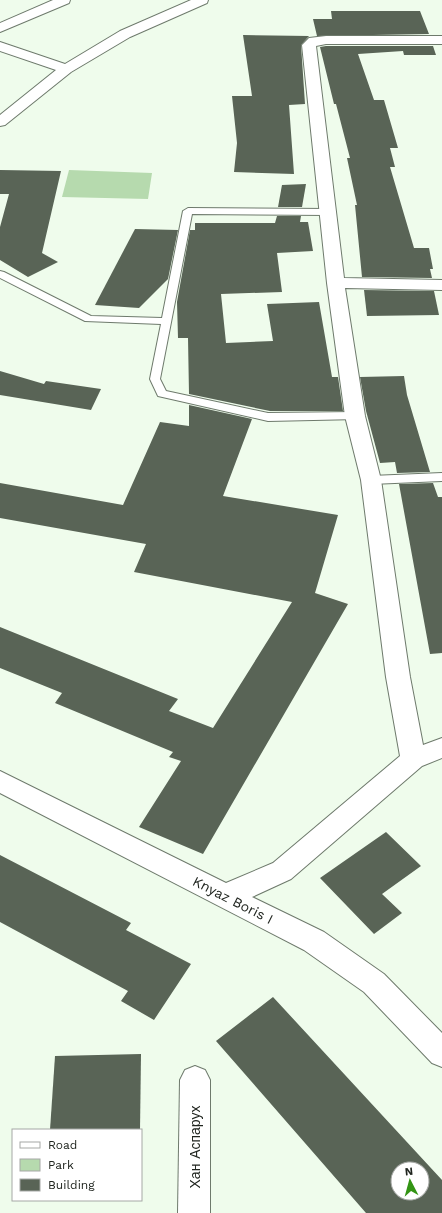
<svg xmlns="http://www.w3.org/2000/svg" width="442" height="1213" viewBox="0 0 442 1213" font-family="'Work Sans',sans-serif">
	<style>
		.green { fill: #b6daae }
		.building { fill: #596456; fill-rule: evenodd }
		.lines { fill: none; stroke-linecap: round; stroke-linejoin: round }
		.lane-casing { stroke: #6e7a6c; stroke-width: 2 }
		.street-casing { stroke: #6e7a6c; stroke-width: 2 }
		.lane { fill: #fff; fill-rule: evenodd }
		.street { fill: #fff; fill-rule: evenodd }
		.labels { text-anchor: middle; stroke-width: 4; stroke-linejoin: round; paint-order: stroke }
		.near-street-label { font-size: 14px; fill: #20251f; stroke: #fff }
	</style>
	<rect width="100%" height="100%" fill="#effcec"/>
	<path class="green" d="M69 170 152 173 148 199 62 197Z"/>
	<g class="building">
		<path d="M331 11H420L429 34 317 36 313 19H332Z"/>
		<path d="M243 35 309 36 301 45 305 104 289 105 294 174 234 172 237 143 232 96H252Z"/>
		<path d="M326 46H433L436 55H404L403 51 358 54 374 100H384L398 148H390L395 167H390L414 248H429L433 269H430L432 278 362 277 355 205H357L347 158H350L336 104H334L320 47Z"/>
		<path d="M0 170 61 171 42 253 58 262 28 277 0 260V227L9 194H0Z"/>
		<path d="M306 184 302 207H278L282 185Z"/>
		<path d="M277 216H301L300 222H308L313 251 277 253 282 292 221 294 226 343 273 341 267 304 319 302 332 377H338L343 411H270L189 394 188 338H178L177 302 190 230H195V223H275Z"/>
		<path d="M135 229 178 230 168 279 139 308 95 305Z"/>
		<path d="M364 290 434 291 439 315 367 316Z"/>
		<path d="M0 371 44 384 46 381 101 389 91 410 0 395Z"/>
		<path d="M404 376 407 395 430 472 397 473 395 462 380 463 366 411 360 377Z"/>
		<path d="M189 405 252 419 223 496 338 515 315 593 348 604 203 854 139 827 181 761 169 757 173 752 55 703 62 693 0 668V627L178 699 169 711 213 728 292 602 134 572 146 544 0 518V483L123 505 160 422 189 426Z"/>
		<path d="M433 483 438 497H442V653L430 654 399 484Z"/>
		<path d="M386 832 421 866 382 894 402 913 374 934 320 878Z"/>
		<path d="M0 855 131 923 126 930 191 964 154 1020 121 1001 128 991 0 922Z"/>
		<path d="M273 997 442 1180V1213H366L216 1041ZM398 1169H422V1193H398Z"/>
		<path d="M141 1054 140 1130H50L55 1056Z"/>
	</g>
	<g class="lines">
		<g class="lane-casing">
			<g id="lane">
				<path d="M188 208 329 209 334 212 329 215 192 214 160 379 166 391 268 413 355 412 359 413 361 416 359 419 268 421 158 396 150 379 161 324 85 321 0 278V271L4 272 91 316 162 318 183 211Z"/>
				<path d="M442 473V481L371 484 365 480 371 476Z"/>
			</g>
		</g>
		<g class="street-casing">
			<g id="street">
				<path d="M53 0H70L69 3 0 32V23Z"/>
				<path d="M191 0H208L207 3 130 37 71 72 5 125 0 126V115L56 70 0 51V42L65 64 120 31Z"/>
				<path d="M326 36H442V44H326L316 46 344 278 442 280V290L345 288 365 416 381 480 410 677 423 745 442 738V758L422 766 291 879 252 897 324 932 384 974 442 1033V1067L432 1063 364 992 304 950 0 793V771L226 883 273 863 400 756 386 677 361 480 345 416 327 283 302 45 309 38Z"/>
				<path d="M195 1066 205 1070 210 1080V1213H178L180 1080 185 1070Z"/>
			</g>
		</g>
		<use href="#lane" class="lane"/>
		<use href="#street" class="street"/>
	</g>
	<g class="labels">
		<g class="near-street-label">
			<text transform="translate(233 900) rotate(27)" y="5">Knyaz Boris I</text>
			<text transform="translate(195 1147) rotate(-90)" y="5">Хан Аспарух</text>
		</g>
	</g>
	<rect x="12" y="1129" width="130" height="72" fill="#ffffff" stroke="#a6a8a5"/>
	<rect x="20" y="1142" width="20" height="6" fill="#ffffff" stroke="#a6a8a5"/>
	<text x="48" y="1149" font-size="12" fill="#20251f">Road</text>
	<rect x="20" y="1159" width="20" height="12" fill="#b6daae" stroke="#a6a8a5"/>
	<text x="48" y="1169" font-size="12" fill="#20251f">Park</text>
	<rect x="20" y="1179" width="20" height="12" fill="#596456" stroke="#a6a8a5"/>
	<text x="48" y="1189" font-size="12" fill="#20251f">Building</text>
	<g transform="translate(410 1181) rotate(354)"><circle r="19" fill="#ffffff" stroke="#a6a8a5"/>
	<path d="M0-3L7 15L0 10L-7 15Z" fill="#339414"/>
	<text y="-6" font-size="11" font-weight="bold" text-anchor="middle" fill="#20251f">N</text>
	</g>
</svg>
